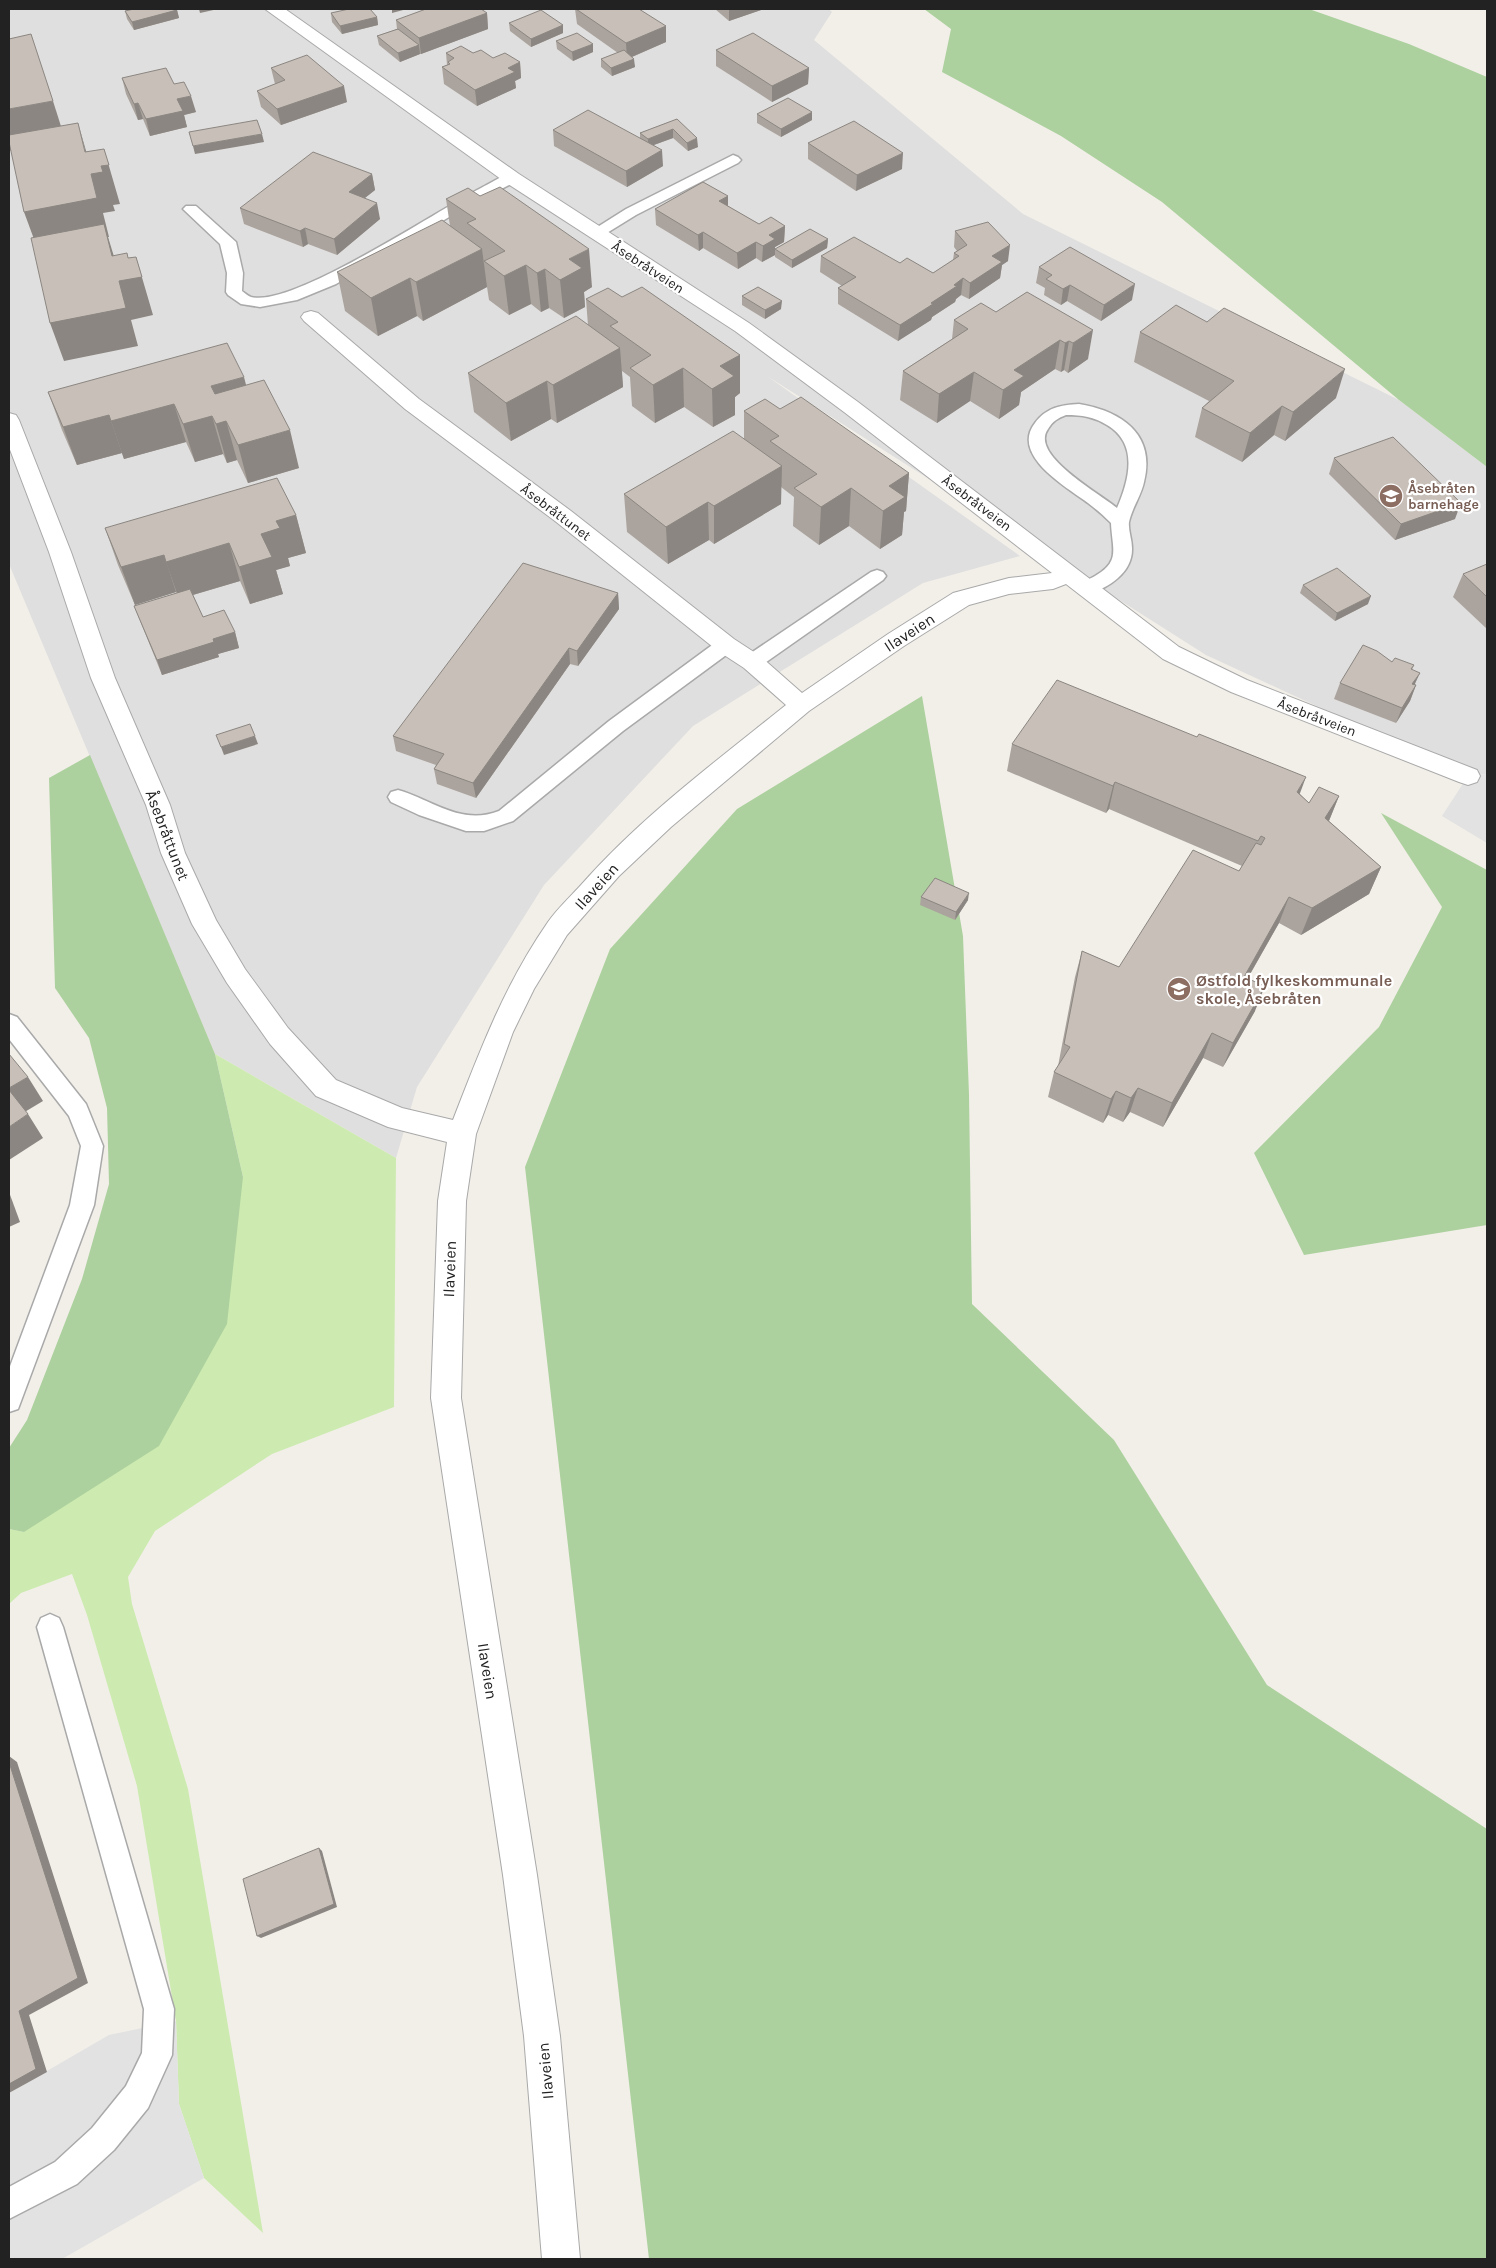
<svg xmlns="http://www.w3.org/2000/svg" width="1496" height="2268" viewBox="0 0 1496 2268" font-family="Karla,sans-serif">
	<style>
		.residential { fill: #e0dfdf }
		.grass { fill: #cdebb0 }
		.forest { fill: #add19e }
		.parking { fill: #e2e2e2 }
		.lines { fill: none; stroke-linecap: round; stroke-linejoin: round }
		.lane-casing { stroke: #a9a9a9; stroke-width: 3 }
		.street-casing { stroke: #a9a9a9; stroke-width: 2 }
		.lane { fill: #fff; fill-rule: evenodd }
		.street { fill: #fff; fill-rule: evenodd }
		.wall { fill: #aba49e }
		.shaded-wall { fill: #8b8681 }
		.building { fill: #c7bfb8; stroke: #8b8681 }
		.labels { text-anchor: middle; stroke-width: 4.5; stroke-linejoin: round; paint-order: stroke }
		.far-street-label { font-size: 14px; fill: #222; stroke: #fff }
		.far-education-label { font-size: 14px; font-weight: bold; fill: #785e54; stroke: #fff; text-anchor: start }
		.street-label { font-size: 16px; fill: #222; stroke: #fff }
		.education-label { font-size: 16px; font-weight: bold; fill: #785e54; stroke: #fff; text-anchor: start }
	</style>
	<rect width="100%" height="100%" fill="#f2efe9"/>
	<path class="residential" d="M9 9H829L832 12 814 40 1023 214 1399 400 1487 467V774L1468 776 1206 655 767 376 1020 556 923 583 693 726 544 885 417 1087 396 1158 215 1054 9 564Z"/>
	<path class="grass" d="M215 1054 396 1158 394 1407 272 1454 155 1531 128 1577 132 1604 188 1789 263 2233 204 2178 179 2104 176 2021 137 1786 87 1615 72 1574 21 1593 9 1604V1529L24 1532 243 1177Z"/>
	<g class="forest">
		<path d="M924 9H1309L1409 44 1487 77V467L1399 400 1162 202 1061 136 942 72 951 29Z"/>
		<path d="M922 696 963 936 969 1094 972 1304 1114 1440 1267 1685 1487 1829V2259H649L525 1167 610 949 737 809Z"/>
		<path d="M90 755 215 1054 243 1177 227 1324 159 1446 24 1532 9 1529V1448L27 1420 82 1279 109 1184 107 1108 89 1038 55 988 49 778Z"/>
		<path d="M1381 813 1487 870V1225L1304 1255 1254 1153 1379 1027 1442 907Z"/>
	</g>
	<g class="parking">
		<path d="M1487 774V843L1442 816 1468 776Z"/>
		<path d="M176 2021 179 2104 204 2178 62 2259H9V2093L109 2035Z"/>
	</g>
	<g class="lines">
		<g class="lane-casing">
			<g id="lane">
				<path d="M733 155 738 157 741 160 738 163 636 215 602 236H590L588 233 626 209Z"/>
				<path d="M512 173 517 175 520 178 517 181 466 207 336 284 297 300 260 307 241 304 228 295 226 292 227 273 220 244 183 209 186 206H196L236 242 243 273 242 291C245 293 248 296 251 297 292 308 438 210 481 188 491 183 501 176 512 173Z"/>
				<path d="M1079 404C1121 411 1156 434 1144 482 1141 496 1132 508 1129 522 1128 530 1132 539 1132 548 1133 572 1109 588 1088 594L1082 592 1079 588C1083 582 1089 579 1095 576 1121 561 1112 549 1111 523 1104 516 1096 509 1088 503 1066 487 1010 455 1035 423 1046 408 1060 405 1079 404ZM1066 415C1082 415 1094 417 1107 425 1139 444 1129 480 1117 508 1101 494 1029 455 1048 429 1053 421 1058 418 1066 415Z"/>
				<path d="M877 570 883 572 886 576 883 580 759 667 752 669 745 667 743 662 745 657 871 572Z"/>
				<path d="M726 638 733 640 735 645 733 650 623 731 513 821 484 831H466L419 815 391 802 388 797 391 792 398 790C433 800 461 826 499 811L609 721 719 640Z"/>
				<path d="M9 1014 17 1017 86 1104 103 1146 94 1205 21 1401 18 1409 9 1412V1369L70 1205 81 1146 69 1116 9 1039Z"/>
				<path d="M50 1614 59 1618 63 1627 174 2009 172 2055 148 2108 114 2150 77 2184 9 2219V2187L55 2162 92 2128 126 2086 142 2053 144 2009 37 1627 41 1618Z"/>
			</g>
		</g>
		<g class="street-casing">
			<path id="street" d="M265 9H285L519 174 749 323 858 402 1179 647 1247 680 1477 770 1480 776 1477 782 1468 785 1459 782 1231 692 1163 659 1066 584 1053 589 1009 594 969 605 904 646 809 711 671 827 619 876 567 935 534 989 513 1032 476 1134 466 1201 461 1398 537 1875 560 2036 580 2259H542L524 2036 503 1875 431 1398 438 1201 447 1142 388 1127 316 1096 270 1044 227 983 192 924 161 853 146 805 91 678 49 552 9 447V413L16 415 19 420 71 552 115 678 170 805 185 853 216 920 245 969 288 1028 336 1080 402 1108 453 1120C480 1050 505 984 548 922 557 909 570 897 581 885 641 817 715 762 786 705L744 668 718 651 555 521 405 409 304 321 301 317 304 313 311 311 318 313 419 399 571 511 734 639 760 656 802 693 888 634 953 593 1009 578 1052 573 844 412 735 331 505 182Z"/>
		</g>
		<use href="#lane" class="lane"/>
		<use href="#street" class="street"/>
	</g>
	<g class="wall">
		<path d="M575 9H639L666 42 632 57 635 67 612 76 601 67V59L618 53 577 24Z"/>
		<path d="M715 9H764L729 21Z"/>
		<path d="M177 10 179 18 134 30 127 19 125 11Z"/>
		<path d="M331 13 377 17 378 25 342 34 332 22Z"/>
		<path d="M487 13 488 29 421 54H420L400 62 379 45 377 36 397 29 396 20Z"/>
		<path d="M509 23 563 25V33L531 47 510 31Z"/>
		<path d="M556 41 593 52 573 61 557 49Z"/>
		<path d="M716 50 809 68 808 84 772 102 716 66Z"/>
		<path d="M446 53H473L493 58 520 62 521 78 515 81 516 88 477 106 444 84 442 67 447 65Z"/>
		<path d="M271 68 347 102 281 125 261 107 257 91 275 84Z"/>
		<path d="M122 78 174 84 196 112 184 115 187 127 150 136 143 119 138 120 126 94Z"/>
		<path d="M757 114 812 120 781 137 757 123Z"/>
		<path d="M677 119 698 147 688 151 673 138 654 145 663 166 627 187 554 146 553 130 640 138V133Z"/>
		<path d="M808 143 902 169 856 191 808 159Z"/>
		<path d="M372 174 375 190 365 198 380 219 337 255 308 244 303 247 244 224 240 208Z"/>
		<path d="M728 196V206L759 224 785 226 784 242 775 247V255L762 262 756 258 738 269 703 248 699 251 656 225 655 209Z"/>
		<path d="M446 199 592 287 584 292 585 307 564 318 549 308 541 312 531 304 509 315 489 300 487 287 423 321 417 316 378 336 345 311 337 272 450 226Z"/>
		<path d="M955 231 1008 261 1002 265 1000 278 969 299 961 295 956 299 955 302 932 317 931 320 898 341 838 304V288L842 286 820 272 821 256 900 263 933 273 953 260 954 253 957 251 954 247Z"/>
		<path d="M828 239 827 248 792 268 775 257V249Z"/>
		<path d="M1039 267 1132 300 1101 321 1067 301 1061 305 1044 295 1045 288 1036 283Z"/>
		<path d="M1027 292 1088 359 1068 373 1064 370 1061 372 1055 369 1021 392 1019 405 999 419 970 401 937 423 900 400 903 371 952 339 954 320 996 312Z"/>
		<path d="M742 296 781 309 765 319 742 305Z"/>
		<path d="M622 297 740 355V393L735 397V415L713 427 684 407 655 423 632 406 630 377 622 371 623 387 557 423 551 419 511 441 474 412 468 373 588 326 586 299Z"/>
		<path d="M1140 332 1336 398 1285 441 1274 435 1242 462 1195 437 1202 408 1209 401 1134 362Z"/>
		<path d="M246 385 299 468 248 483 237 460 227 463 223 454 195 462 186 442 124 459 122 453 77 465 62 430 48 392Z"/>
		<path d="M780 409 909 473 906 511 904 512 902 535 880 549 849 526 819 545 793 526 794 497 781 487V504L714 544 709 540 668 564 627 532 624 494 744 439V411Z"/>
		<path d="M1334 458 1455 519 1395 540 1329 474Z"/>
		<path d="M296 515 306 553 288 558 290 566 276 570 283 594 250 604 240 581 193 595 203 617 235 632 239 648 218 654 219 657 162 675 134 606 177 593 176 592 135 605 118 565 105 528Z"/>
		<path d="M1487 564V629L1453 597 1463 574Z"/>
		<path d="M1303 585 1368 604 1335 621 1300 593Z"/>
		<path d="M618 593 619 609 578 666 570 664 476 798 437 784 434 769 436 765 396 751 393 736Z"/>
		<path d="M1392 662 1414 665 1412 670 1415 685H1416L1410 701 1396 723 1334 699 1340 683Z"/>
		<path d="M1012 744 1300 794 1309 803 1339 796 1329 821 1381 867 1369 894 1301 935 1279 923 1248 978 1255 1011 1223 1067 1203 1058 1163 1127 1130 1112 1123 1122 1108 1115 1103 1123 1048 1097 1054 1072 1058 1066 1075 977 1082 951 1119 967 1239 871 1242 866 1109 809 1106 813 1007 771Z"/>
		<path d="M921 897 968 900 955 920 920 905Z"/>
	</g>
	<g class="shaded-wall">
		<path d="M199 9H218L200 13Z"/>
		<path d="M392 9H407L392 13Z"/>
		<path d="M729 9H764L729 21Z"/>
		<path d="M177 10 179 18 134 30 132 22Z"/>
		<path d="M487 13 488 29 421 54 419 38Z"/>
		<path d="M377 17 378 25 342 34 340 26Z"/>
		<path d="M563 25V33L531 47V39Z"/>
		<path d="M666 26V42L627 59 626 43Z"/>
		<path d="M593 44V52L573 61 572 52Z"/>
		<path d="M419 45 420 54 400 62 398 53Z"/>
		<path d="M634 59 635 67 612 76 611 68Z"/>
		<path d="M520 62 521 78 515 81 516 88 477 106 475 90 508 68Z"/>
		<path d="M809 68 808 84 772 102V86Z"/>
		<path d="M344 86 347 102 281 125 277 109Z"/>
		<path d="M191 96 196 112 184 115 187 127 150 136 146 119 177 99Z"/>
		<path d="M53 101 65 139 9 151V109Z"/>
		<path d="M138 103 143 119 138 120 134 104Z"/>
		<path d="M812 112V120L781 137V129Z"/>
		<path d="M78 123 89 161 101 166 104 149 120 204 113 205 115 211 103 213 109 237H108L116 263 134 278 136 257 153 315 131 320 138 346 64 361 50 323 112 256 38 250 24 212 91 174Z"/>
		<path d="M673 129V138L648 147V139Z"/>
		<path d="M262 134 264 142 195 154 193 146Z"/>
		<path d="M697 138 698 147 688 151 687 143Z"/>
		<path d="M662 150 663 166 627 187 626 171Z"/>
		<path d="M903 153 902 169 856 191 857 175Z"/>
		<path d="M372 174 375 190 352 208 349 192Z"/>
		<path d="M728 196V213L719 201Z"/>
		<path d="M377 203 380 219 337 255 334 239Z"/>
		<path d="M785 226 784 242 775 247V255L762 262 763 246 769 235Z"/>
		<path d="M305 228 308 244 303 247 300 231Z"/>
		<path d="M703 232V248L699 251 698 235Z"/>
		<path d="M828 239 827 248 792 268V260Z"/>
		<path d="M756 242V258L738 269 737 253Z"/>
		<path d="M1010 245 1008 261 1002 265 1000 278 969 299 970 283 992 256Z"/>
		<path d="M482 249 487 287 423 321 416 282Z"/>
		<path d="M589 249 592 287 584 292 585 307 564 318 560 280 569 259Z"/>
		<path d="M526 265 531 304 509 315 504 276Z"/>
		<path d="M545 269 549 308 541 312 537 273Z"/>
		<path d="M410 278 417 316 378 336 371 298Z"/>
		<path d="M963 278 961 295 956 299 955 302 932 317 931 320 898 341 900 325Z"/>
		<path d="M1135 284 1132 300 1101 321 1104 305Z"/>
		<path d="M1070 285 1067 301 1061 305 1063 289Z"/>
		<path d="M782 301 781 309 765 319V310Z"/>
		<path d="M1093 330 1088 359 1068 373 1073 343Z"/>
		<path d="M1060 340 1055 369 1021 392 1019 405 999 419 1003 390 1014 370Z"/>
		<path d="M1069 341 1064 370 1061 372 1065 343Z"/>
		<path d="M620 348 623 387 557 423 553 385Z"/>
		<path d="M740 355V393L735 397V415L713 427 712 389 720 366Z"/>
		<path d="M683 368 684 407 655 423 653 385Z"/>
		<path d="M1345 369 1336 398 1285 441 1293 412Z"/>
		<path d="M974 372 970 401 937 423 939 394Z"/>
		<path d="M244 377 254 416 227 424 237 460 227 463 216 424 211 386Z"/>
		<path d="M547 381 551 419 511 441 506 403Z"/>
		<path d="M174 404 186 442 124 459 111 421Z"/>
		<path d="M1282 406 1274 435 1242 462 1250 433Z"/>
		<path d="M109 415 122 453 77 465 63 427Z"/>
		<path d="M212 416 223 454 195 462 183 424Z"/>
		<path d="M290 430 299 468 248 483 238 445Z"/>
		<path d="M782 466 781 504 714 544V506Z"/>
		<path d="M909 473 906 511 904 512 902 535 880 549 883 511 889 486Z"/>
		<path d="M851 488 849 526 819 545 821 507Z"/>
		<path d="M708 502 709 540 668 564 666 527Z"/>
		<path d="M1461 503 1455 519 1395 540 1401 524Z"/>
		<path d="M296 515 306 553 288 558 290 566 276 570 283 594 250 604 239 567 261 534 276 521Z"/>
		<path d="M229 543 240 581 179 599 166 562Z"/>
		<path d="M164 555 176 592 135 605 121 567Z"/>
		<path d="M618 593 619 609 578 666 577 651Z"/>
		<path d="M1371 596 1368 604 1335 621 1337 613Z"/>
		<path d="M235 632 239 648 218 654 219 657 162 675 157 660 213 639Z"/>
		<path d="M569 648 570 664 476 798 473 783Z"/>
		<path d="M1420 673 1413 688 1412 684Z"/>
		<path d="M1416 685 1410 701 1396 723 1402 708Z"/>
		<path d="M255 736 258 744 224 755 221 747Z"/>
		<path d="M1306 777 1296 804 1297 792Z"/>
		<path d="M1115 782 1109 809 1106 813 1113 786Z"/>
		<path d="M1339 796 1328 823 1325 818Z"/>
		<path d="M1381 867 1369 894 1301 935 1312 908Z"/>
		<path d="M969 893 968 900 955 920 956 912Z"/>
		<path d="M1289 897 1279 923 1234 1002 1244 977Z"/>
		<path d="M1265 986 1255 1011 1223 1067 1233 1043Z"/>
		<path d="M1212 1033 1203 1058 1163 1127 1172 1103Z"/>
		<path d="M28 1077 43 1101 23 1113 9 1091V1088Z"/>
		<path d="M1138 1088 1130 1112 1123 1122 1131 1098Z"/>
		<path d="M1116 1091 1108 1115 1103 1123 1111 1099Z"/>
		<path d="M28 1114 43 1138 9 1160V1127Z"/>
		<path d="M9 1192 20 1222 9 1227Z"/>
		<path d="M9 1756 17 1762 88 1983 29 2015 47 2072 9 2093V2084L19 2011Z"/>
		<path d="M319 1848 322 1851 337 1907 261 1938 257 1936Z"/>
	</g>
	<g class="building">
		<path d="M134 9H176L177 10 132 22 125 11Z"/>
		<path d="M349 9H370L377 17 340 26 331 13Z"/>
		<path d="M426 9H481L487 13 419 38 396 20Z"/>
		<path d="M576 9H639L666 26 626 43Z"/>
		<path d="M541 10 563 25 531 39 509 23Z"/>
		<path d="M398 29 419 45 398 53 377 36Z"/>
		<path d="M577 33 593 44 572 52 556 41Z"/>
		<path d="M753 33 809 68 772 86 716 50Z"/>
		<path d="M31 34 53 101 9 109V39Z"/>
		<path d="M461 46 473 53 481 50 493 58 505 53 520 62 508 68 515 72 475 90 442 67 450 64 448 62 454 58 446 53Z"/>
		<path d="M624 50 634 59 611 68 601 59Z"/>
		<path d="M307 55 344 86 277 109 257 91 285 80 271 68Z"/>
		<path d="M166 68 174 84 184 82 191 96 177 99 183 111 146 119 138 103 134 104 122 78Z"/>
		<path d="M788 98 812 112 781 129 757 114Z"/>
		<path d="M588 110 662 150 626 171 553 130Z"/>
		<path d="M677 119 697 138 687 143 673 129 648 139 640 133Z"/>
		<path d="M257 120 262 134 193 146 189 132Z"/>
		<path d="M854 121 903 153 857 175 808 143Z"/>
		<path d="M78 123 85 152 104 149 109 165 101 166 103 172 91 174 97 198 24 212 9 142V135Z"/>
		<path d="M313 152 372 174 349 192 377 203 334 239 305 228 300 231 240 208Z"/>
		<path d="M703 182 728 196 719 201 759 224 771 217 785 226 769 235 775 239 763 246 756 242 737 253 703 232 698 235 655 209Z"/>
		<path d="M500 187 589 249 569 259 582 268 560 280 545 269 537 273 526 265 504 276 484 261 505 251 467 223 476 219 446 199 468 188 480 196Z"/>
		<path d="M442 220 482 249 416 282 410 278 371 298 337 272Z"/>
		<path d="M988 222 1010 245 992 256 1002 262 970 283 963 278 954 285 957 286 931 303 933 304 900 325 838 288 856 277 821 256 854 237 900 263 907 258 933 273 959 256 954 253 967 245 955 231Z"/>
		<path d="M104 224 112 256 127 253 128 258 136 257 142 277 119 281 126 308 50 323 31 238Z"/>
		<path d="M810 229 828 239 792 260 775 249Z"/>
		<path d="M1070 247 1135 284 1104 305 1070 285 1063 289 1046 279 1052 275 1039 267Z"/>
		<path d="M642 287 740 355 720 366 734 376 712 389 683 368 653 385 630 368 651 355 610 326 618 322 586 299 608 288 622 297Z"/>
		<path d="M758 287 782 301 765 310 742 296Z"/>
		<path d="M1027 292 1093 330 1073 343 1069 341 1065 343 1060 340 1014 370 1024 376 1003 390 974 372 939 394 903 371 968 329 954 320 981 303 996 312Z"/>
		<path d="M1176 305 1207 322 1224 308 1345 369 1293 412 1282 406 1250 433 1202 408 1234 381 1140 332Z"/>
		<path d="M576 316 620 348 553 385 547 381 506 403 468 373Z"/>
		<path d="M227 343 244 377 211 386 215 394 264 380 290 430 238 445 226 421 216 424 212 416 183 424 174 404 111 421 109 415 63 427 48 392Z"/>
		<path d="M801 397 909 473 889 486 905 497 883 511 851 488 821 507 794 488 817 474 770 441 779 436 744 411 765 399 780 409Z"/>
		<path d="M733 431 782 466 714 506 708 502 666 527 624 494Z"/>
		<path d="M1393 437 1461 503 1401 524 1334 458Z"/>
		<path d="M277 478 296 515 276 521 280 528 261 534 272 557 239 567 229 543 166 562 164 555 121 567 105 528Z"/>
		<path d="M523 563 618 593 577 651 569 648 473 783 434 769 444 754 393 736Z"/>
		<path d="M1487 564V597L1463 574Z"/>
		<path d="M1337 568 1371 596 1337 613 1303 585Z"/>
		<path d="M190 589 203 617 224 610 235 632 213 639 214 642 157 660 134 606Z"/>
		<path d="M1363 645 1377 651 1392 662 1395 658 1414 665 1411 669 1420 673 1412 684 1416 685 1402 708 1340 683Z"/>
		<path d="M1057 680 1197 737 1199 734 1306 777 1297 792 1309 803 1319 787 1339 796 1325 818 1381 867 1312 908 1289 897 1244 977 1265 986 1233 1043 1212 1033 1172 1103 1138 1088 1131 1098 1116 1091 1111 1099 1054 1072 1070 1047 1064 1044 1082 951 1119 967 1193 850 1239 871 1256 843 1261 845 1265 838 1261 836 1258 841 1115 782 1113 786 1012 744Z"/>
		<path d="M250 724 255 736 221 747 216 735Z"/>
		<path d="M935 878 969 893 956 912 921 897Z"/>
		<path d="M9 1054 28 1077 9 1088Z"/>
		<path d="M9 1090 28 1114 9 1127Z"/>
		<path d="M9 1762 78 1978 19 2011 36 2069 9 2084Z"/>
		<path d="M319 1848 334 1904 257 1936 243 1879Z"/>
	</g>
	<defs>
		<g id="school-disc" transform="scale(1.25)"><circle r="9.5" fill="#8d6e63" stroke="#fff"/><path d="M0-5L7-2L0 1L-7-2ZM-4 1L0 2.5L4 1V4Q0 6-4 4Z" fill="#fff"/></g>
	</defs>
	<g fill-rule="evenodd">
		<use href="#school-disc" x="1391" y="496"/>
		<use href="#school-disc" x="1179" y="989"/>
	</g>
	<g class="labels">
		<g class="far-street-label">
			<text transform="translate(648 267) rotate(33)" y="5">Åsebråtveien</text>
			<text transform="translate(977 503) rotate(37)" y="5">Åsebråtveien</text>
			<text transform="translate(556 512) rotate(37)" y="5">Åsebråttunet</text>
			<text transform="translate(1317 717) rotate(21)" y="5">Åsebråtveien</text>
		</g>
		<g class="far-education-label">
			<text x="1408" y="493">Åsebråten<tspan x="1408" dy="16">barnehage</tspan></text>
		</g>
		<g class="street-label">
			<text transform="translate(909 632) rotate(-33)" y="6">Ilaveien</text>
			<text transform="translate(168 835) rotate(69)" y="6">Åsebråttunet</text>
			<text transform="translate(596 886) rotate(-48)" y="6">Ilaveien</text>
			<text transform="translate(449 1269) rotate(-88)" y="6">Ilaveien</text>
			<text transform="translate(488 1671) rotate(81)" y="6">Ilaveien</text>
			<text transform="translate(545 2071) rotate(-95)" y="6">Ilaveien</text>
		</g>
		<g class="education-label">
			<text x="1196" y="986">Østfold fylkeskommunale<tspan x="1196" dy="18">skole, Åsebråten</tspan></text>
		</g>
	</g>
	<rect width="1496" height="2268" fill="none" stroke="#222222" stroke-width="20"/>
</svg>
